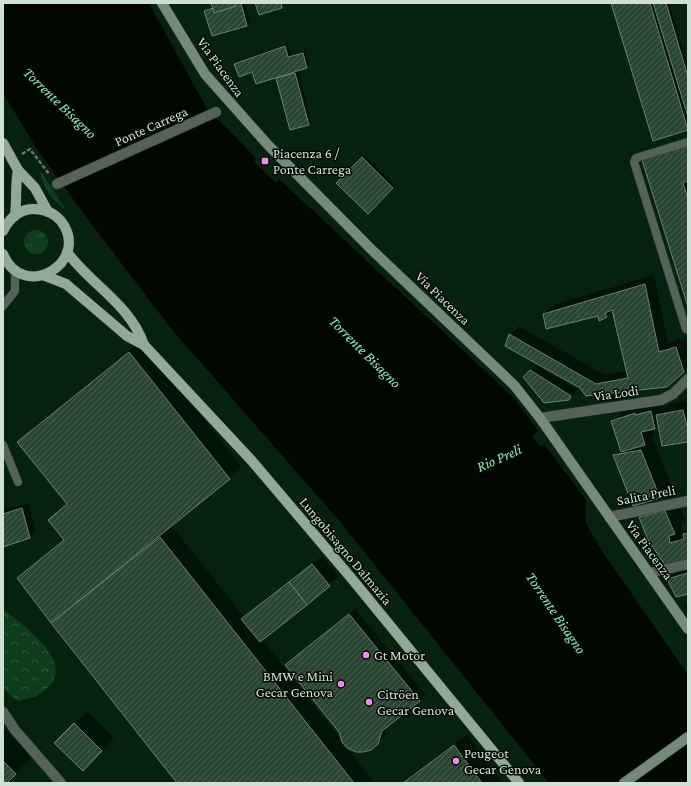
<svg xmlns="http://www.w3.org/2000/svg" width="691" height="786" viewBox="0 0 691 786" font-family="'Crimson Pro',serif">
	<style>
		.grass { fill: url(#grass-tufts) }
		.forest { fill: url(#forest-crowns) }
		.water { fill: #000701 }
		.shadow { fill: #0007 }
		.building { fill: url(#building-hatch); stroke: #65836c }
		.lines { fill: none; stroke-linecap: round; stroke-linejoin: round }
		.lane-casing { stroke: #223d2b; stroke-width: 9 }
		.street-casing { stroke: #223d2b; stroke-width: 11 }
		.secondary-casing { stroke: #223d2b; stroke-width: 11 }
		.primary-casing { stroke: #223d2b; stroke-width: 11 }
		.path { stroke: #627868; stroke-width: 2.5; stroke-dasharray: 4 2; stroke-linecap: butt }
		.lane { stroke: #556258; stroke-width: 8 }
		.street { stroke: #556258; stroke-width: 10 }
		.secondary { stroke: #768a7b; stroke-width: 10 }
		.primary { stroke: #90aa95; stroke-width: 10 }
		.poi-dot { fill: #f888ea; stroke: #010803; stroke-width: 1.5 }
		.labels { text-anchor: middle; stroke-width: 3; stroke-linejoin: round; paint-order: stroke }
		.street-label { font-size: 14px; fill: #d0e0d4; stroke: #010803 }
		.poi-label { font-size: 14px; fill: #d0e0d4; stroke: #010803; text-anchor: start }
		.water-label { font-size: 15px; font-style: italic; fill: #8feba9; stroke: #010803 }
	</style>
	<defs>
		<pattern id="grass-tufts" width="24" height="20" patternUnits="userSpaceOnUse"><rect width="24" height="20" fill="#0c3d1e"/><path d="M3 7l-1-3M5 7V3M7 7l1-3M15 17l-1-3M17 17v-4M19 17l1-3" fill="none" stroke="#2e593e"/></pattern>
		<pattern id="forest-crowns" width="20" height="18" patternUnits="userSpaceOnUse"><rect width="20" height="18" fill="#0c3d1e"/><path d="M2 6a3 3 0 1 1 6 0M12 15a3 3 0 1 1 6 0" fill="none" stroke="#2e593e"/></pattern>
		<pattern id="building-hatch" width="6" height="6" patternUnits="userSpaceOnUse"><rect width="6" height="6" fill="#2a4531"/><path d="M-1 1l2-2M0 6l6-6M5 7l2-2" fill="none" stroke="#48604e"/></pattern>
	</defs>
	<rect width="100%" height="100%" fill="#06220f"/>
	<g class="grass">
		<path d="M40 170 66 210C49 197 45 191 40 170Z"/>
		<circle cx="36" cy="242" r="12"/>
	</g>
	<path class="forest" d="M3 609C24 626 81 665 43 692 36 697 25 699 17 701L3 688Z"/>
	<path class="water" d="M3 3H149L206 107 256 158 254 162 276 183 279 179 514 398 538 431 532 436 540 447 545 445 586 500V524L602 551 688 675V783H549L342 524 169 326 87 218 38 151 3 93Z"/>
	<g class="shadow">
		<path d="M212 3H244L250 23 247 25 213 35 205 11 213 6Z"/>
		<path d="M612 3H669L688 65V129L654 140Z"/>
		<path d="M288 44 291 55 305 50 309 65 298 71 311 121 309 124 290 129 276 77 253 71 235 64 237 61Z"/>
		<path d="M688 138V304L655 148Z"/>
		<path d="M365 155 395 185 368 212 338 183Z"/>
		<path d="M654 275 668 343 685 338 688 347V367L684 371 581 387 510 335 519 326 605 375 628 371 613 310 607 316 544 314 553 305Z"/>
		<path d="M142 340 241 466 229 478 171 525 245 618 322 556 339 576 262 639 343 742 340 731 293 659 355 609 426 695 387 726 384 737 377 743 346 747 375 783H179L18 578 64 539 49 520 67 503 18 442 30 430Z"/>
		<path d="M536 365 577 389 575 393 569 399 524 377Z"/>
		<path d="M663 399 665 408 669 404 688 400V440L659 424 655 428 656 432 650 439 653 438 671 485 659 497 615 456 621 449 613 421 625 409Z"/>
		<path d="M677 500 686 521 681 526 682 531 688 530V561L640 517 652 505Z"/>
		<path d="M28 503 36 531 30 537 3 546V510Z"/>
		<path d="M688 567V593L668 579 677 570Z"/>
		<path d="M688 602V613L684 606Z"/>
		<path d="M87 712 114 738 83 770 56 743Z"/>
		<path d="M5 729 32 756 6 783H3V731Z"/>
		<path d="M467 734 503 783H401Z"/>
		<path d="M56 774 65 783H46Z"/>
	</g>
	<g class="building">
		<path d="M211 3H235L236 6 214 13Z"/>
		<path d="M235 3H241L247 26 212 36 204 11 213 8 214 13 236 6Z"/>
		<path d="M255 3H281L282 8 259 15Z"/>
		<path d="M611 3H650L688 130 653 141Z"/>
		<path d="M653 3H666L688 77V117Z"/>
		<path d="M285 46 288 57 303 53 307 68 256 84 252 72 239 77 234 64Z"/>
		<path d="M295 73 309 125 290 130 276 78Z"/>
		<path d="M688 146V181L683 183 688 199V307L642 160Z"/>
		<path d="M362 157 393 188 368 214 336 183Z"/>
		<path d="M645 284 659 352 676 347 684 372 667 387 586 396 580 388 505 346 509 334 596 384 628 378 612 310 605 313 607 317 599 321 598 316 546 329 543 314Z"/>
		<path d="M129 352 230 479 51 623 17 578 64 540 48 520 67 504 17 442Z"/>
		<path d="M530 370 571 396 569 400 544 403 523 377Z"/>
		<path d="M683 410 688 430V442L662 446 656 415Z"/>
		<path d="M651 411 655 429 641 432 645 445 621 452 611 421 635 413V415Z"/>
		<path d="M641 450 660 498 633 506 613 455Z"/>
		<path d="M22 508 30 538 3 547V514Z"/>
		<path d="M665 511 675 534 669 536 670 543 684 539 683 534 688 533V562L667 568 648 540 639 517Z"/>
		<path d="M160 537 354 783H177L51 623Z"/>
		<path d="M312 564 330 586 307 605 289 582Z"/>
		<path d="M688 573V594L676 597 667 579Z"/>
		<path d="M289 582 307 605 260 642 241 619Z"/>
		<path d="M349 614 420 701 382 731 378 744 371 750 363 752H356L347 748 342 742 339 732 285 665Z"/>
		<path d="M74 723 102 751 83 771 54 743Z"/>
		<path d="M454 745 482 783H403Z"/>
		<path d="M3 761 16 774 7 783H3Z"/>
	</g>
	<g class="lines">
		<g class="lane-casing">
			<g id="lane">
				<path d="M688 142 636 158 634 162 686 329 688 330"/>
				<path d="M3 306 15 291V270"/>
				<path d="M3 445 18 482"/>
			</g>
		</g>
		<g class="street-casing">
			<g id="street">
				<path d="M57 184 216 112"/>
				<path d="M540 418 661 400 673 394 688 379"/>
				<path d="M609 517 688 501"/>
				<path d="M650 573 688 564"/>
				<path d="M3 712 15 730 61 783"/>
			</g>
		</g>
		<g class="secondary-casing">
			<g id="secondary">
				<path d="M162 3 205 74 268 145 372 250 514 385 540 418 688 629"/>
				<path d="M624 783 688 737"/>
			</g>
		</g>
		<g class="primary-casing">
			<g id="primary">
				<path d="M3 143 18 170 35 188 48 212"/>
				<path d="M15 216C17 201 15 185 18 170"/>
				<path d="M3 231C9 219 19 209 34 209 44 209 54 213 61 221 92 262 23 303 3 254"/>
				<path d="M67 252C91 285 130 304 144 345"/>
				<path d="M43 275 66 284 127 336 144 345 252 461 352 579 519 783"/>
			</g>
		</g>
		<path class="path" d="M22 154 30 149 49 174"/>
		<use href="#lane" class="lane"/>
		<use href="#street" class="street"/>
		<use href="#secondary" class="secondary"/>
		<use href="#primary" class="primary"/>
	</g>
	<g class="poi-dot">
		<rect x="261" y="157" width="8" height="8" rx="2"/>
		<circle cx="366" cy="655" r="4"/>
		<circle cx="341" cy="684" r="4"/>
		<circle cx="369" cy="702" r="4"/>
		<circle cx="456" cy="761" r="4"/>
	</g>
	<g class="labels">
		<g class="street-label">
			<text transform="translate(221 67) rotate(54)" y="5">Via Piacenza</text>
			<text transform="translate(151 126) rotate(-24)" y="5">Ponte Carrega</text>
			<text transform="translate(443 298) rotate(44)" y="5">Via Piacenza</text>
			<text transform="translate(616 393) rotate(-8)" y="5">Via Lodi</text>
			<text transform="translate(646 495) rotate(-11)" y="5">Salita Preli</text>
			<text transform="translate(650 550) rotate(54)" y="5">Via Piacenza</text>
			<text transform="translate(346 551) rotate(50)" y="5">Lungobisagno Dalmazia</text>
		</g>
		<g class="poi-label">
			<text x="273" y="158">Piacenza 6 /<tspan x="273" dy="16">Ponte Carrega</tspan></text>
			<text x="374" y="660">Gt Motor</text>
			<text x="333" y="681" text-anchor="end">BMW e Mini<tspan x="333" dy="16">Gecar Genova</tspan></text>
			<text x="377" y="699">Citröen<tspan x="377" dy="16">Gecar Genova</tspan></text>
			<text x="464" y="758">Peugeot<tspan x="464" dy="16">Gecar Genova</tspan></text>
		</g>
		<g class="water-label">
			<text transform="translate(60 103) rotate(44)" y="5">Torrente Bisagno</text>
			<text transform="translate(365 352) rotate(45)" y="5">Torrente Bisagno</text>
			<text transform="translate(499 458) rotate(-24)" y="5">Rio Preli</text>
			<text transform="translate(556 613) rotate(56)" y="5">Torrente Bisagno</text>
		</g>
	</g>
	<rect width="691" height="786" fill="none" stroke="#d0e0d4" stroke-width="8"/>
</svg>
